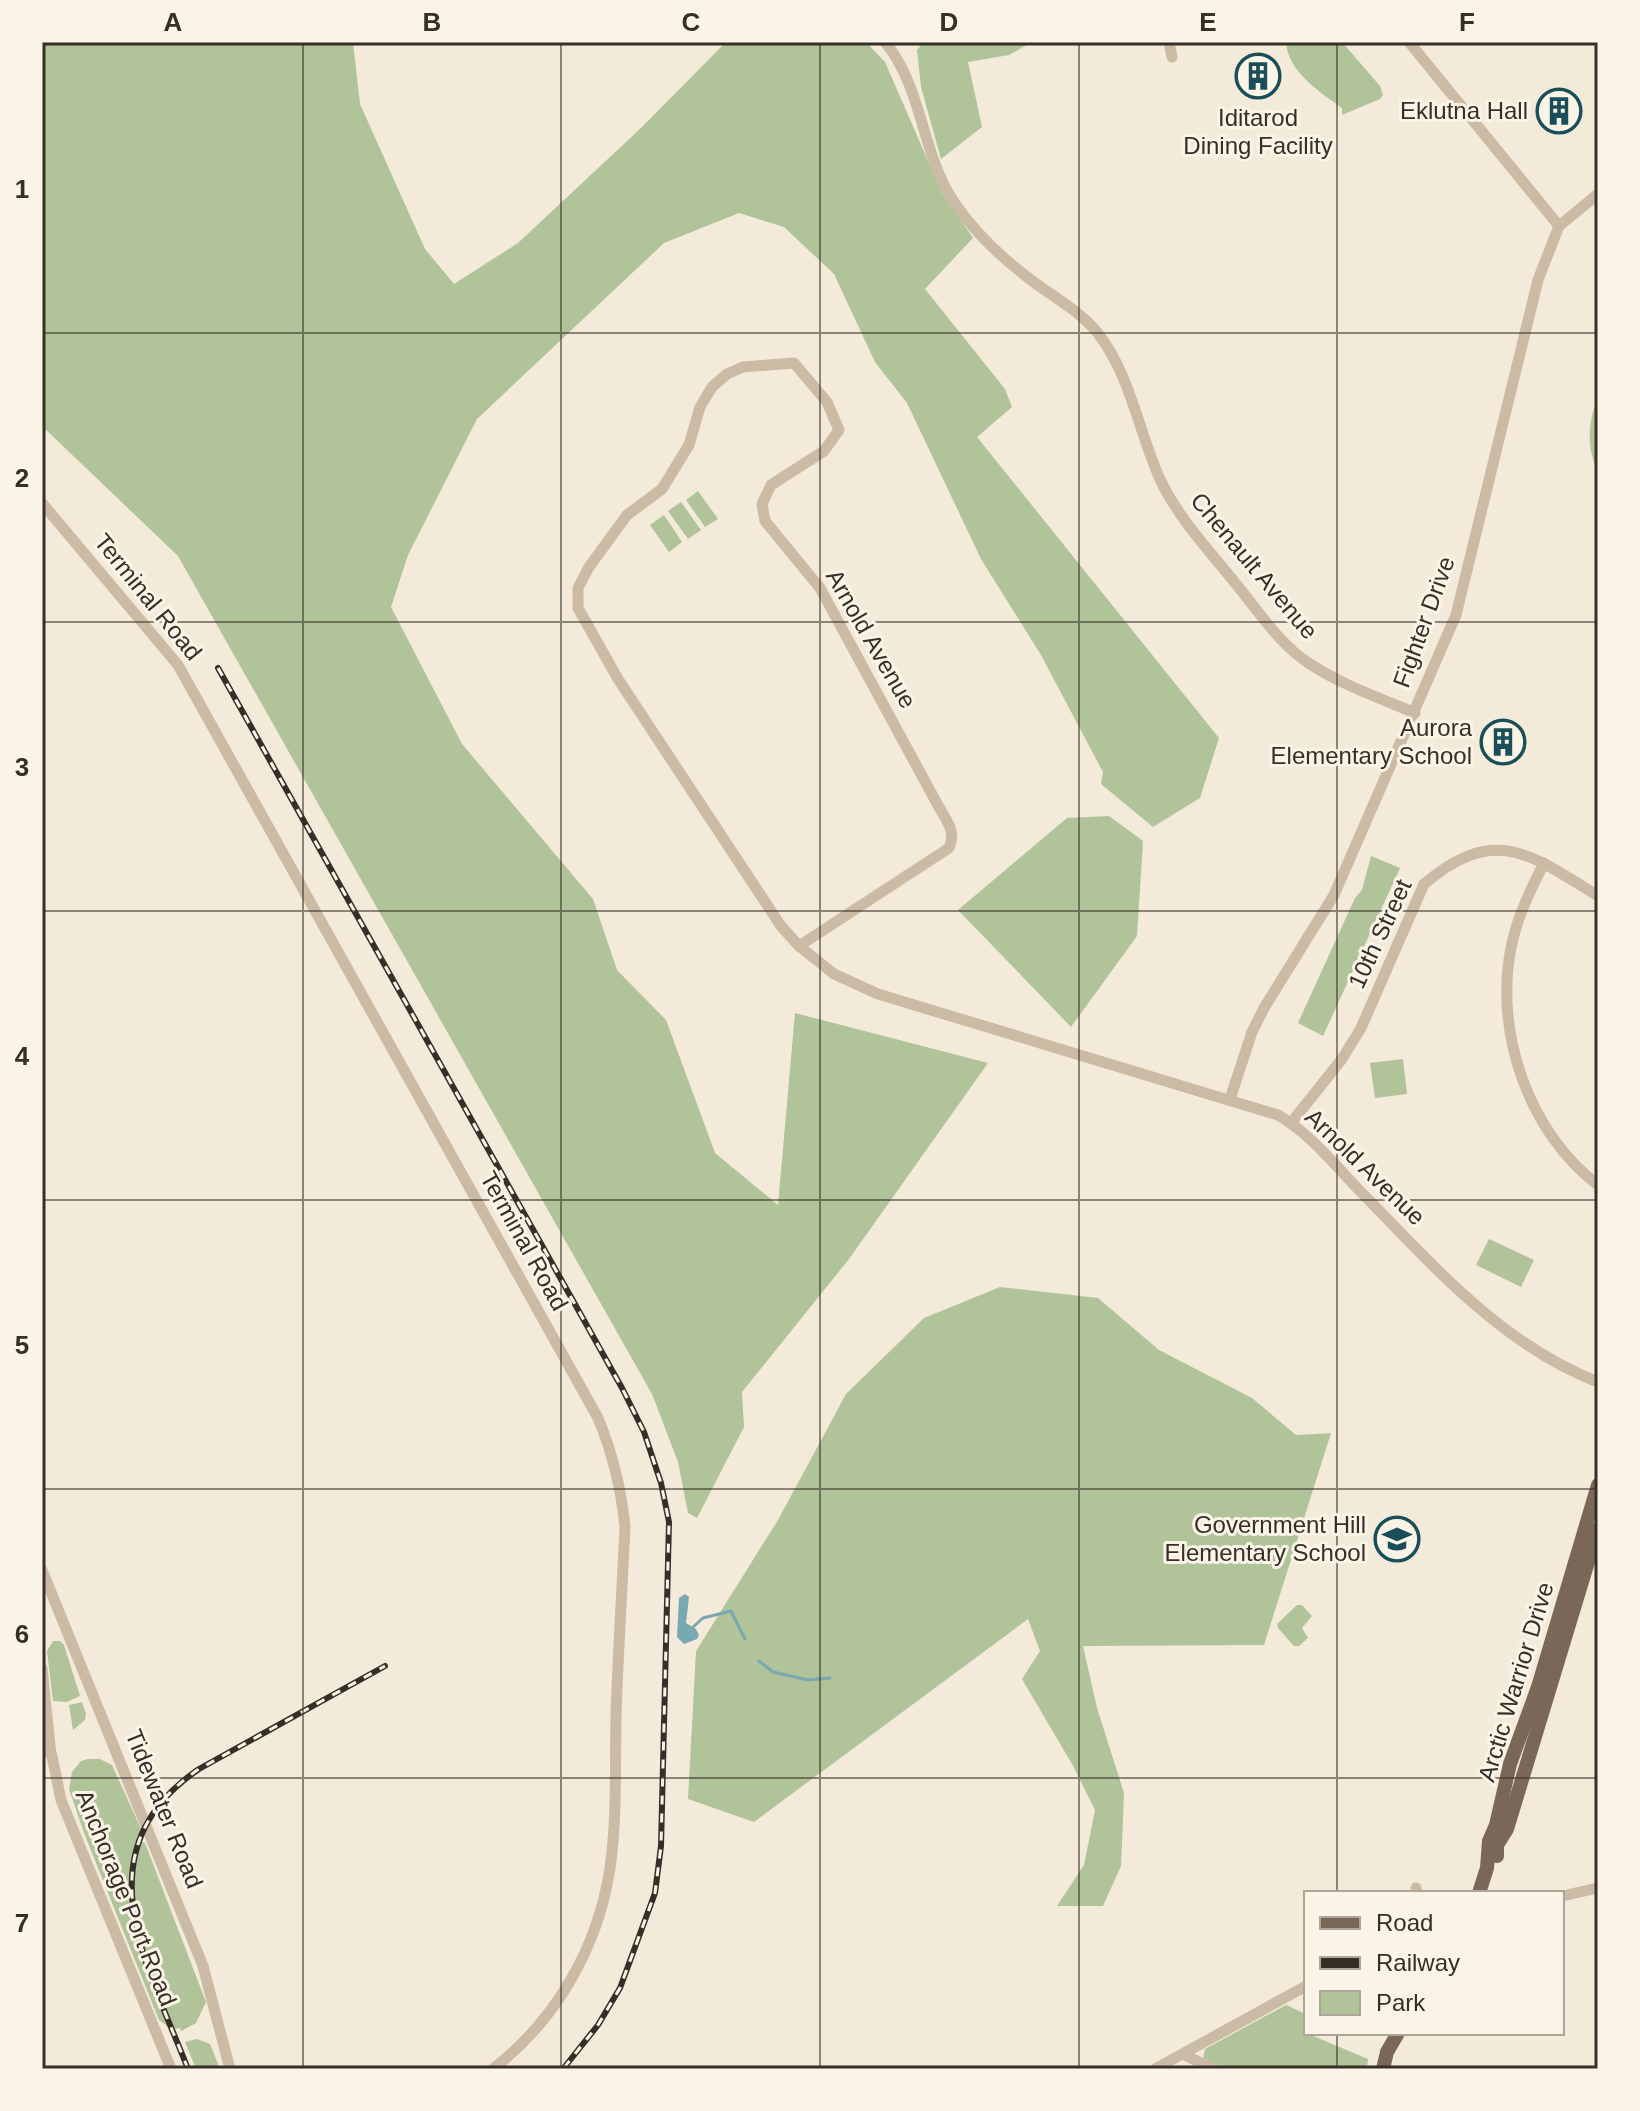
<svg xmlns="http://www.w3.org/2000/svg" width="1640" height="2111" viewBox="0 0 1640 2111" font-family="Arial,sans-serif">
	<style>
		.green { fill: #b0c399 }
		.water { fill: #78a8b1 }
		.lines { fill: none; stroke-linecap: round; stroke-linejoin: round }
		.stream { stroke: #78a8b1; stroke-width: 3 }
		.minor { stroke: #cbbba5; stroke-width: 11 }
		.major { stroke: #7a6757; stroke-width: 14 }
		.rail-casing { stroke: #372e27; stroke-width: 6 }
		.rail { stroke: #faf4e7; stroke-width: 3; stroke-dasharray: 9; stroke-linecap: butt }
		.grid { fill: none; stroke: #372e27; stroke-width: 2; stroke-opacity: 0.55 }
		.labels { text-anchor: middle; stroke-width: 6; stroke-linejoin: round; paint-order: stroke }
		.poi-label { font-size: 24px; fill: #372e27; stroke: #faf4e7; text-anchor: end }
		.street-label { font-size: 24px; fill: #372e27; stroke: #faf4e7 }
		.neatline { fill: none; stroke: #372e27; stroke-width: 3 }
		.grid-label { font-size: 26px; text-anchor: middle; font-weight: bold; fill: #372e27 }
	</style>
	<rect width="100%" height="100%" fill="#f3eada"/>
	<g class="green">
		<path d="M42 42H353L360 104 425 249 454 284 518 243 641 128 726 42H866L885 62 942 193 973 238 925 289 1005 389 1012 407 977 437 1219 738 1200 798 1153 827 1101 784 1103 772 1041 655 981 559 907 403 875 362 834 274 784 227 739 213 664 243 477 419 408 555 391 607 462 744 593 899 617 970 666 1020 715 1153 778 1205 795 1013 988 1063 849 1259 742 1392 744 1427 697 1518 688 1513 678 1462 652 1394 178 556 42 426Z"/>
		<path d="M924 42H1032L1009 55 968 62 982 127 941 159 921 87 917 50Z"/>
		<path d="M1286 42H1342L1380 86 1383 95 1380 99 1342 115V108C1320 92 1288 72 1286 42Z"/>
		<path d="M1598 397V472C1586 447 1588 422 1598 397Z"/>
		<path d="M698 491 718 519 705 527 686 500Z"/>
		<path d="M681 502 701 530 688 539 668 511Z"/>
		<path d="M664 515 682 542 669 552 650 525Z"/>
		<path d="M1109 816 1143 841 1137 936 1071 1027 958 910 1067 818Z"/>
		<path d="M1371 856 1400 868 1323 1036 1298 1023 1355 898 1362 890Z"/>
		<path d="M1403 1059 1407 1094 1375 1098 1370 1063Z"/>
		<path d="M1489 1239 1534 1260 1521 1287 1476 1265Z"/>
		<path d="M1000 1287 1098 1298 1159 1350 1252 1398 1296 1435 1331 1433 1264 1645 1083 1646 1097 1708 1124 1793 1121 1866 1103 1906H1057L1084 1865 1095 1810 1072 1764 1022 1679 1040 1651 1028 1619 754 1822 688 1799 696 1651 778 1520 846 1394 924 1318Z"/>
		<path d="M1297 1605H1302L1312 1616 1302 1628 1308 1638 1299 1646H1294L1278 1628 1277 1624Z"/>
		<path d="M53 1641H60L64 1645 80 1696 67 1702 53 1701 47 1651Z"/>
		<path d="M82 1702 86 1714 85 1720 73 1730 69 1705Z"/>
		<path d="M88 1759H100L112 1765 142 1831C111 1897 146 1965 170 2028L159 2020 84 1833 69 1789 72 1772 81 1761Z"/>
		<path d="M141 1841 145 1843 206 2002 196 2023 181 2031 180 2028 175 2029C161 1992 119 1908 135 1873L133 1872Z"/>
		<path d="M1286 2005 1306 2014V2033L1368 2059 1367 2069H1226L1203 2059 1205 2049Z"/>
		<path d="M197 2039 210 2044 220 2069H196L185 2042Z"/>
	</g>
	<path class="water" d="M685 1594 689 1597 686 1623 696 1629 699 1635 697 1639 684 1644 677 1637 679 1598Z"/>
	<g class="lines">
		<g class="stream">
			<path d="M693 1627 703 1618 731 1611 745 1639"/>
			<path d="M759 1661 773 1672 808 1680 830 1678"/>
		</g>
		<g class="minor">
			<path d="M885 42C923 88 921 153 954 202 976 235 1004 260 1035 283 1056 298 1080 312 1097 332 1130 374 1138 429 1159 477 1177 517 1209 550 1236 584 1259 612 1280 645 1310 664 1342 685 1380 698 1415 713"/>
			<path d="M1169 42 1172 57"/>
			<path d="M1409 42 1559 226"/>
			<path d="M794 363 827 402 839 430 824 451 771 485 762 504 765 521 820 588 940 809C948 822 956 833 949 848L799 946 781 926 618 679 578 608V588L589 567 627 515 662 489 689 445 700 407 712 387 727 374 743 367Z"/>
			<path d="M42 503 178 665 598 1418C613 1454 621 1487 625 1527 622 1590 618 1653 616 1716 615 1766 617 1819 610 1868 598 1948 556 2020 493 2069"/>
			<path d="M1544 863C1530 891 1517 917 1511 948 1494 1032 1529 1133 1598 1185"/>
			<path d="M799 946 834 974 878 994 1278 1115C1309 1133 1333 1163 1358 1189 1431 1263 1500 1344 1598 1382"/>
			<path d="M1230 1099 1252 1032 1264 1008 1334 895 1456 615 1538 280 1559 226 1598 194"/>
			<path d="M1291 1123 1342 1059 1361 1028 1424 884C1495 824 1530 854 1598 896"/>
			<path d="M42 1570 203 1966 230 2069"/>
			<path d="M42 1668 51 1755"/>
			<path d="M42 1745 52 1756 61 1800 171 2069"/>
			<path d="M1416 1888 1417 1893"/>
			<path d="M1562 1896 1598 1888"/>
			<path d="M1183 2054 1213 2069"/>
			<path d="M1155 2069 1306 1986"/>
		</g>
		<g class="major">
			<path d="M1497 1856V1845L1507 1829 1598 1529"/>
			<path d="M1479 1893 1487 1868 1489 1841 1496 1825 1510 1764 1538 1687 1598 1485"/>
			<path d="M1383 2069 1387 2052 1398 2033"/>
		</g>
		<g class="rail-casing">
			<g id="rail">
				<path d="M218 668 622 1388 644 1432 661 1483 669 1522 661 1846 655 1893 620 1988 598 2025 563 2069"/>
				<path d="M188 2069C147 1964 80 1850 199 1769L385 1666"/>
			</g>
		</g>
		<use href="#rail" class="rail"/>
	</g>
	<path class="grid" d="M303 42V2069M561 42V2069M820 42V2069M1079 42V2069M1337 42V1893M42 333H1598M42 622H1598M42 911H1598M42 1200H1598M42 1489H1598M42 1778H1598M1337 2033V2069"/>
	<defs>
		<g id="building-ring" transform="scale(2.3)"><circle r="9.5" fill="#faf4e7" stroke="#1a4f5a" stroke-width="1.5"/><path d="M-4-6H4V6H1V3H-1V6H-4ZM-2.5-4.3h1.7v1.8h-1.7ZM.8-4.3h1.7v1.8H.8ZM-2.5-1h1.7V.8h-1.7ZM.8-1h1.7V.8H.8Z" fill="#1a4f5a"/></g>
		<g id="school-ring" transform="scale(2.3)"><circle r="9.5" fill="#faf4e7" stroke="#1a4f5a" stroke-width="1.5"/><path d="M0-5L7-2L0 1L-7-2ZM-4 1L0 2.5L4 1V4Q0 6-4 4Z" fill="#1a4f5a"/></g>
	</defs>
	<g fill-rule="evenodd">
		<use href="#building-ring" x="1258" y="76"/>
		<use href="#building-ring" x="1559" y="111"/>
		<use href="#building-ring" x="1503" y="742"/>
		<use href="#school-ring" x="1397" y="1539"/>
	</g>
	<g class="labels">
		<g class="poi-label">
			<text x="1528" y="119">Eklutna Hall</text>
			<text x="1258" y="126" text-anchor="middle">Iditarod<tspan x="1258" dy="28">Dining Facility</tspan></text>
			<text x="1472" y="736">Aurora<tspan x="1472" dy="28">Elementary School</tspan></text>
			<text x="1366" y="1533">Government Hill<tspan x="1366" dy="28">Elementary School</tspan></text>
		</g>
		<g class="street-label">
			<text transform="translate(1254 566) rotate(50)" y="8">Chenault Avenue</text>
			<text transform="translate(148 597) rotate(51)" y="8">Terminal Road</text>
			<text transform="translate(1424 622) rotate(-70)" y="8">Fighter Drive</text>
			<text transform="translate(871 639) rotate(60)" y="8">Arnold Avenue</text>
			<text transform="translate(1380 934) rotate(-65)" y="8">10th Street</text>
			<text transform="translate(1365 1167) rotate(44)" y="8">Arnold Avenue</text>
			<text transform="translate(524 1241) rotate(61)" y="8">Terminal Road</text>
			<text transform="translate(1516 1682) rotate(-73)" y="8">Arctic Warrior Drive</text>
			<text transform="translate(164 1809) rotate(68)" y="8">Tidewater Road</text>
			<text transform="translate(126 1898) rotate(68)" y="8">Anchorage Port Road</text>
		</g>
	</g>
	<rect width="1640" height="2111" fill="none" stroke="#faf4e7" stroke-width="88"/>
	<rect x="1304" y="1891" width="260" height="144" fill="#faf4e7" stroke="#aca59a" stroke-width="2"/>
	<rect x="1320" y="1917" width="40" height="12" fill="#7a6757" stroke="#aca59a" stroke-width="2"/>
	<text x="1376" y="1931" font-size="24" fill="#372e27">Road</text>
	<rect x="1320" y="1957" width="40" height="12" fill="#372e27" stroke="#aca59a" stroke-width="2"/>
	<text x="1376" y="1971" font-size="24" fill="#372e27">Railway</text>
	<rect x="1320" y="1991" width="40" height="24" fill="#b0c399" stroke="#aca59a" stroke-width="2"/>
	<text x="1376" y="2011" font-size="24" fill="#372e27">Park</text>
	<rect x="44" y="44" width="1552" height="2023" class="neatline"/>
	<g class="grid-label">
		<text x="173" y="31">A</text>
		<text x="432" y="31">B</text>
		<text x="691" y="31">C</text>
		<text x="949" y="31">D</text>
		<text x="1208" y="31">E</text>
		<text x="1467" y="31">F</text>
		<text x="22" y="198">1</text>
		<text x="22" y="487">2</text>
		<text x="22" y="776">3</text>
		<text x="22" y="1065">4</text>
		<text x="22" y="1354">5</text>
		<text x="22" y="1643">6</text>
		<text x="22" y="1932">7</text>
	</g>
</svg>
